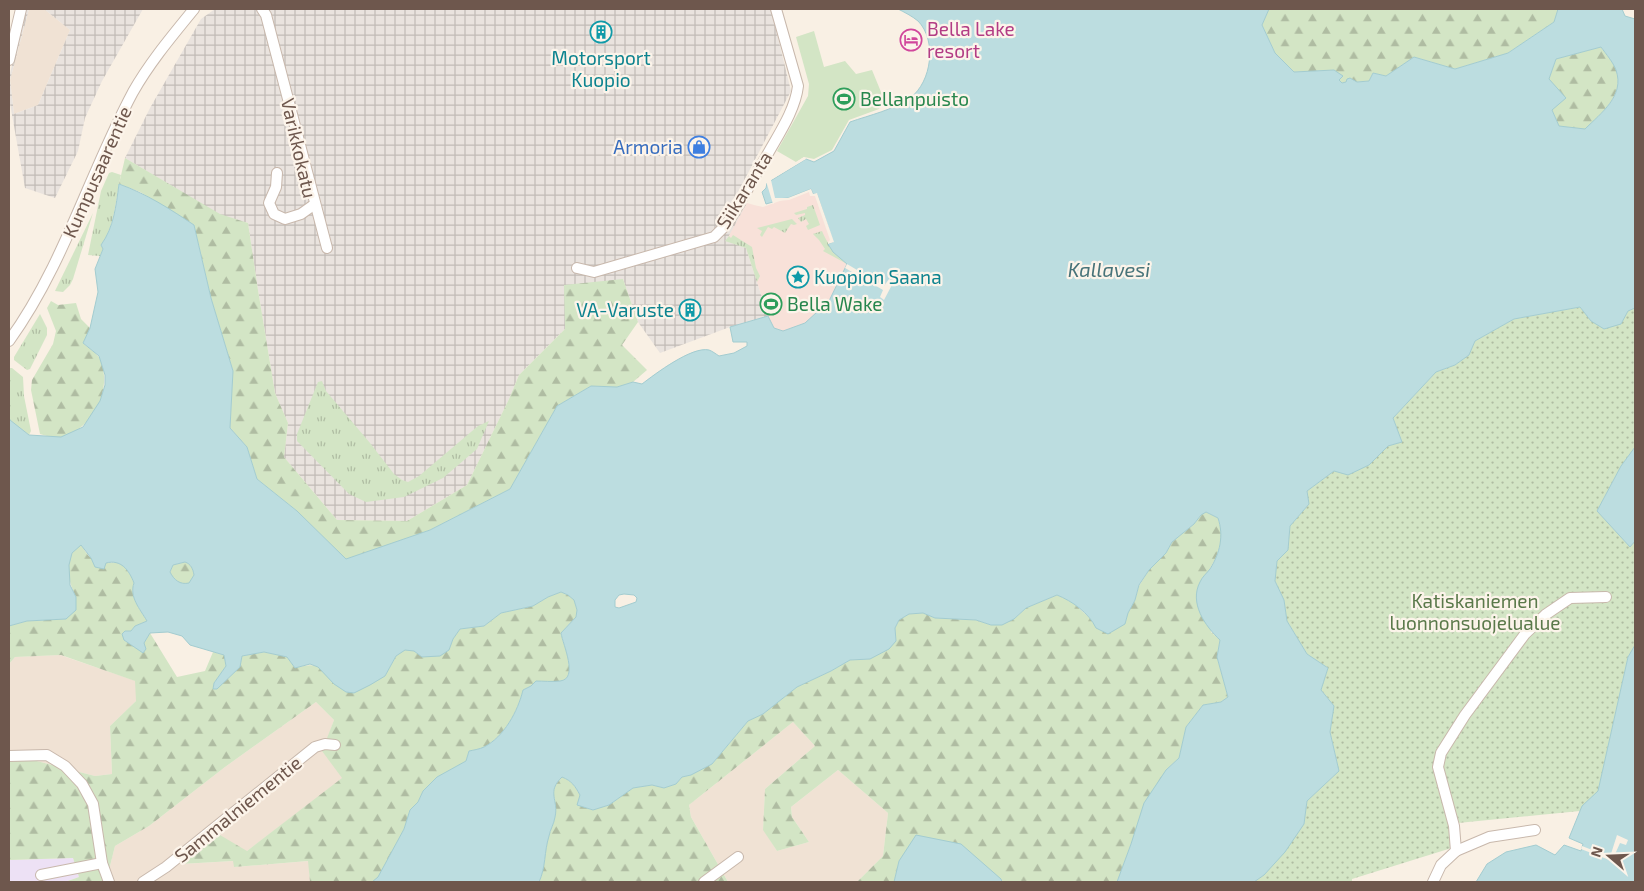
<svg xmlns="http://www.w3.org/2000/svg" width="1644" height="891" viewBox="0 0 1644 891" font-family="'Exo 2',sans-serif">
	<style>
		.residential { fill: #f0e2d4 }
		.commercial { fill: #f8e1d9 }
		.industrial { fill: url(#industrial-grid) }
		.education { fill: #ede1f5 }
		.grass { fill: url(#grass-tufts) }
		.forest { fill: url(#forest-firs) }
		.park { fill: url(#park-dots) }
		.garden { fill: #d3e5c5 }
		.water { fill: #bcdde0; stroke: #a3ccd0; fill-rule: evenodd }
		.pier { fill: #f9f0e4 }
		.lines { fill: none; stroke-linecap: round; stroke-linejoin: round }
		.minor-casing { stroke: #c8b8ac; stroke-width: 12 }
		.minor { stroke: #fff; stroke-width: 10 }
		.labels { text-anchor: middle; stroke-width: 4.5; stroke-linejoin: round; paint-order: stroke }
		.hotel-label { font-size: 19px; fill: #b23c85; stroke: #fcf4ea; text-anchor: start }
		.culture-label { font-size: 19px; fill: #0d838f; stroke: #fcf4ea }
		.leisure-label { font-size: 19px; fill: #27864d; stroke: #fcf4ea; text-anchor: start }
		.shop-label { font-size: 19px; fill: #366cbe; stroke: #fcf4ea; text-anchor: end }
		.street-label { font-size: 19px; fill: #6e574d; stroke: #fcf4ea }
		.park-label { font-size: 19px; fill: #5a794a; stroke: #fcf4ea }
		.water-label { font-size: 20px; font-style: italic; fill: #477379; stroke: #fcf4ea }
	</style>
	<defs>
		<pattern id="industrial-grid" width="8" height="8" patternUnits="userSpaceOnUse" patternTransform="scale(1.25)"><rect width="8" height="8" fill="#e9e3de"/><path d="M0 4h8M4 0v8" fill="none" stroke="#c1bbb6"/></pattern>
		<pattern id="grass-tufts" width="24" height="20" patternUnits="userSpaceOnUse" patternTransform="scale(1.25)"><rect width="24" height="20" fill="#d3e5c5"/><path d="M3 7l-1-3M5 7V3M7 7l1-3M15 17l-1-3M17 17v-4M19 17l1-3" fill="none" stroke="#afbca2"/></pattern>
		<pattern id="forest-firs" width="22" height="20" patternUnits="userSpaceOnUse" patternTransform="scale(1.25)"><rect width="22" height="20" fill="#d3e5c5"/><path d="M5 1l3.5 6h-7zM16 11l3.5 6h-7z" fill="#afbca2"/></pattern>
		<pattern id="park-dots" width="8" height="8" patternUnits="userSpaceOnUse" patternTransform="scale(1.25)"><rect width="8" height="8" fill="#d3e5c5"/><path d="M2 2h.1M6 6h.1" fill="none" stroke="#afbca2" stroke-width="1.8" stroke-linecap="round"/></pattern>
	</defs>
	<rect width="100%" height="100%" fill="#f9f0e4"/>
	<g class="residential">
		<path d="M29 9H44L70 30 38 105 14 114 10 80Z"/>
		<path d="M60 655 136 681V701L110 726 112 774 95 776 29 759 9 762V664L15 657Z"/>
		<path d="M316 702 334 720 323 751 343 778 247 851 182 864 234 861 235 867 309 861 310 882H106L115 846 149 826 225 767Z"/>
		<path d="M793 722 815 746 765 789 763 829 777 851 809 842 792 817 791 807 838 770 888 813 883 856 857 882H728L691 817 689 805Z"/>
	</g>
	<path class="commercial" d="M811 190 817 193 834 242 833 252 847 264 829 301 805 323 783 331 774 328 768 316 746 248 725 241 747 203 754 205 763 207Z"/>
	<g class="industrial">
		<path d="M25 9H29L10 80 14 114 38 105 70 30 44 9H143L102 81 85 118 78 151 55 198 25 188 9 98V78Z"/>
		<path d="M215 9H771L791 91 736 196 747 203 726 241 746 248 768 316 730 327 660 353 638 322 623 279 565 329 519 375 509 399 467 485 407 521 337 520 284 457 288 423 275 393 258 290 248 223 220 215 125 158 150 108 201 19Z"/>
	</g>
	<path class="education" d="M73 858 79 877 65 882H9V860Z"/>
	<g class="grass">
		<path d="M112 172 121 175C115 199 116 224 101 245L103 249 100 256 88 255 101 191 109 173Z"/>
		<path d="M813 205 820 225 808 230 806 226 809 224 806 219 801 222 798 218 805 215V213L796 215 794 213 807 209V207Z"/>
		<path d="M93 213 73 279 70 285 63 292 55 291Z"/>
		<path d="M792 219 797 224 794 225 791 224 785 233 774 227 772 229 768 227 762 237 760 235 762 231 757 228Z"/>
		<path d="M822 231C828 245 835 254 847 264L823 251 825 249 819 240 813 234Z"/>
		<path d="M733 235 752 247 756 268 760 276 757 282 746 248 725 241 729 236 731 238Z"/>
		<path d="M40 314 47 328V335L30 369 27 370 14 360V357Z"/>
		<path d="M9 368H12L23 377 24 396 31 431 29 435 9 420Z"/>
		<path d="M322 381 326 391 370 443 394 474 402 480 408 482 419 476 478 426 489 421 477 449 443 478 404 497 366 502 349 494 297 441V434L318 382Z"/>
	</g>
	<g class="forest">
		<path d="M1269 9H1558L1554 22 1508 53 1455 69 1414 57 1386 76 1373 73 1369 81 1341 83 1338 80 1342 77 1334 70 1294 72 1275 53 1262 25Z"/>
		<path d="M1601 47C1606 54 1613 62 1616 70 1625 95 1601 113 1586 130L1559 126 1552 110 1549 79 1556 59Z"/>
		<path d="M125 158 220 214 248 223 258 290 275 393 288 423 284 457 337 520 407 521 467 485 509 399 519 375 565 329 564 285 623 279 638 322 622 345 647 370 633 382 617 387 591 386 557 406 510 489 430 530 346 560 297 511 257 479 247 447 230 428 233 371 211 298 194 225 140 192 119 184Z"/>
		<path d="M51 301 58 305 76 303 81 319 90 328 83 343C88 348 97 353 100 359 113 389 94 427 63 437 56 439 47 436 40 434L31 390 32 380 53 344 56 331 47 308Z"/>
		<path d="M1206 512 1218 518C1225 538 1220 552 1209 570L1211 632 1220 640 1217 657 1228 697 1221 702 1203 705 1186 727 1179 758 1166 770 1131 844 1117 882H1002L1001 879 899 861 894 882H857L883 856 888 813 838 770 791 807 792 817 809 842 777 851 763 830 765 789 815 746 793 722 689 805 691 817 728 882H539C546 867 544 851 549 836 550 830 554 824 555 817 559 800 546 792 562 777 572 781 575 786 580 795L578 805 592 810 609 805 633 788 652 785 664 788 676 784 682 777 691 775 712 764 748 721 763 714 797 687 831 671 850 660 870 659 896 641 895 628 899 620 909 614 923 613 935 618 976 620 991 625 1014 619 1026 608 1057 595 1071 601 1093 621 1125 624 1128 613 1135 600 1139 586 1149 570 1166 553 1172 542 1194 524 1201 515Z"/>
		<path d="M81 545C84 549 87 555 91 558 108 572 120 548 134 583 129 597 140 609 147 621L135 626 124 640 136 648 144 643 150 633 177 677 205 671 213 652 224 655 226 666 214 683 213 688 217 689 240 667 242 656 264 652 287 657 295 668C318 662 318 666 333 682 337 686 342 688 346 692L385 676 396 656 405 649 414 651 422 657 449 650 453 639 460 629 484 626 501 613 533 606 548 597 561 592 568 595 574 600 577 610 576 617 561 633C563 645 579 679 560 681 553 683 543 681 536 681L531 686 523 690C518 711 504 737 484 747 480 749 474 750 469 751L466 761 423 791 418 802 410 810 404 829 378 878 372 882H310L308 861 234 867 233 861 181 864 220 835 247 851 342 778 322 751 334 720 316 702 225 767 149 826 115 846 106 882H65L79 877 73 858 9 860V762L29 759 95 776 112 774 110 726 136 701 135 681 61 655 15 657 9 664V626L27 621 65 619 76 597C70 585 64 567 72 553 73 550 78 547 81 545Z"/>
		<path d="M185 562C191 564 193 569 194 575L189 584C180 585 174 580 170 573L173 565Z"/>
	</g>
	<path class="park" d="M1580 307 1591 321 1621 324 1628 311 1635 308V447L1621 466 1597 511 1630 547 1635 541V645L1628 657 1598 792 1582 806 1580 811 1458 823V846L1352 879V882H1254L1264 875 1304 824 1307 801 1339 771 1330 732 1334 706 1321 690 1328 668 1307 654 1287 621 1284 600 1275 581 1277 561 1288 550 1290 526 1309 504 1307 491 1334 471 1369 465 1388 446 1402 442 1393 418 1436 372 1455 365 1469 355 1475 341 1514 319Z"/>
	<path class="garden" d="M814 31 824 67 845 61 856 74 872 70 881 92 883 102 879 109 849 120 832 150 814 159 804 157 796 162 777 151 808 96 809 84 796 37Z"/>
	<g class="water">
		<path d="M898 9H1269L1262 25 1275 53 1294 72 1334 70 1343 76 1339 80 1342 83 1346 82 1347 79 1350 78 1357 82 1369 81 1373 73 1386 76 1414 57 1455 69 1508 53 1554 22 1558 9H1622L1625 16 1635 19V308L1628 311 1621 324 1604 329 1591 321 1580 307 1514 319 1475 341 1469 355 1455 365 1436 372 1393 418 1402 442 1388 446 1369 465 1348 475 1334 471 1307 491 1309 504 1290 526 1288 550 1277 561 1275 581 1284 600 1287 621 1307 654 1328 668 1321 690 1334 706 1330 732 1339 771 1307 801 1304 824 1285 852 1264 875 1254 882H1117L1131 844 1144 803 1166 770 1179 758 1186 727 1203 705 1221 702 1228 697 1217 657 1220 640C1205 626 1189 603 1200 582 1202 577 1207 573 1210 569 1220 553 1224 536 1218 518L1206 512 1201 515 1194 524 1172 542 1166 553 1149 570 1139 585 1135 600 1128 613 1125 624 1108 634 1096 628C1089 613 1072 601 1057 595L1026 608 1014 619 1002 625H991L976 620 935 618 923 613 909 614 899 620 895 628 896 641 889 649 870 659 850 660 831 671 797 687 763 714 748 721 712 764 691 775 682 777 676 784 664 788 652 785 633 788 609 805 593 810 577 805 580 795C575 786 572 781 562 777 546 792 559 800 555 817 554 824 550 830 549 836 544 852 546 867 539 882H372L378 877 404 829 410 810 418 802 423 791 437 777 466 761 469 751C474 750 480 749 484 747 504 737 518 711 523 690L531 686 536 681C543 681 552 682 560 681 579 679 563 645 561 633L576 617 577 610 574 600 568 595 561 592 548 597 533 606 501 613 484 626 460 629 453 639 449 650 440 656 422 657 414 651 405 650 396 656 385 676 370 685 354 693 346 692 334 684 318 667 310 664 295 668 287 657 264 652 242 656 240 667 217 689H213L214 683 226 666 224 655 190 645 182 636 168 632 150 633 144 643 146 649 143 653 124 640 122 634 125 631H131L135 626 147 621C140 609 129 597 134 583 129 570 121 559 106 563L104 569 95 567 91 558 81 545 72 553 69 565 70 585 76 597V610L66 619 27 621 9 626V418L10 420 29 435 61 437 83 427 100 401 105 385V375L99 356 83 343 90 328 98 292 95 269 103 249 101 245C114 227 116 206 119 184 147 194 170 209 194 225L211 298 233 371 230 428 247 447 257 479 297 511 346 559 430 530 510 489 557 406 591 386 617 387 633 382 642 384C655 374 692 346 709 350 712 351 716 354 719 356L734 353 747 346V342H733L730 327 768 316 774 328 783 331 805 323 829 301 847 264 833 252 828 244 833 242 817 194H813L811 189 788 198 776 199 773 202 766 204 762 192 766 188 767 183 806 159 814 162 834 151 850 122C870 115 893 110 910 98 932 82 937 40 918 21 912 16 904 12 898 9ZM1601 47C1606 54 1613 62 1616 70 1625 96 1601 113 1585 129L1559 126 1552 110 1566 98 1549 79 1556 59ZM185 562C191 564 193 569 194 575L189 583C180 585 174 580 170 572L173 565ZM624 594 634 595 637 598 636 602 619 608 615 607V600L619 595Z"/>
		<path d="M1635 447V541L1630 547 1597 511 1621 466Z"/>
		<path d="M1635 645V882H1476L1487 864 1506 852 1536 845 1555 855 1564 845 1581 851 1583 844 1569 838 1582 806 1598 791 1628 657Z"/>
		<path d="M916 835 961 844 1001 879 1002 882H894L899 861Z"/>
	</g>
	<g class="pier">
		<path d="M804 157 806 159 771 180 775 198H788L811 189 813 194 817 193 834 242 828 244V242L830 240 815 196H810L809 192 789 200 777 201 773 204 766 181Z"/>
		<path d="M847 264 884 286 889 279 894 281 884 300 880 297 883 290 845 268Z"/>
		<path d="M1617 835 1628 840 1626 845 1620 843 1612 861 1581 849 1582 846 1610 857Z"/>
	</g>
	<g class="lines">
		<g class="minor-casing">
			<g id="minor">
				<path d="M262 9 266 15 327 248"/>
				<path d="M9 60 21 9"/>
				<path d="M277 173 276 187 269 203 274 214 285 219 301 214 315 204"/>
				<path d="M577 268 594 272 714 237 727 224C741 202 753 179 766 157 778 135 795 111 798 86L776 9"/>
				<path d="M9 341C64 265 89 174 133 92 150 62 172 36 194 9"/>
				<path d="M9 756 47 755 65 766 82 784 93 804 102 863 109 882"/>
				<path d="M1456 851 1489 837 1535 830"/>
				<path d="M41 875 102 863"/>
				<path d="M143 882 166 867 315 747 325 744 335 745"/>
				<path d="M704 882 738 857"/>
				<path d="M1433 882 1441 865 1456 851 1454 826 1438 767 1441 753 1465 715 1525 634 1545 615 1570 598 1606 597"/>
			</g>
		</g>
		<use href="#minor" class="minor"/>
	</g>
	<defs>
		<g id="building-ring" transform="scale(1.125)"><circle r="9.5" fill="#fcf4ea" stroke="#0f9aa8" stroke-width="1.5"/><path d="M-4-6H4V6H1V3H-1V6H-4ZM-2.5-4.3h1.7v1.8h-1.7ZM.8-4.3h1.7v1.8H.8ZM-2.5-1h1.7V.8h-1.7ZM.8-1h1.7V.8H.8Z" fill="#0f9aa8"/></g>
		<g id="hotel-ring" transform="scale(1.125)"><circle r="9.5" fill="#fcf4ea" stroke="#d1479c" stroke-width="1.5"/><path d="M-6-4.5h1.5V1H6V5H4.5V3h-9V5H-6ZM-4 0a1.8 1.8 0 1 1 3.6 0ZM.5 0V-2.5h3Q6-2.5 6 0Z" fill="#d1479c"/></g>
		<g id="stadium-ring" transform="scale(1.125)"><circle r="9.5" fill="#fcf4ea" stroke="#2e9e5b" stroke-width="1.5"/><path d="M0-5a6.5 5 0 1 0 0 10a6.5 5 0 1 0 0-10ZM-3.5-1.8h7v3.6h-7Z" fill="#2e9e5b"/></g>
		<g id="shop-ring" transform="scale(1.125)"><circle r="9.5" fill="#fcf4ea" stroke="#3f7fe0" stroke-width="1.5"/><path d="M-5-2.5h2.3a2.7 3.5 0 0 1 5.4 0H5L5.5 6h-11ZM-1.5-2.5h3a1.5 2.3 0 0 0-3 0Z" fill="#3f7fe0"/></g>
		<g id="sight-ring" transform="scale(1.125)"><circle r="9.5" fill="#fcf4ea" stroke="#0f9aa8" stroke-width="1.5"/><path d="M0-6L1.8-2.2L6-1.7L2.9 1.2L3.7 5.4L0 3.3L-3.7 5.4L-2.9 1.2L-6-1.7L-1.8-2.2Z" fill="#0f9aa8"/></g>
	</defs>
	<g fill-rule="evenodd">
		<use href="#building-ring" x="601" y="32"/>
		<use href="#hotel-ring" x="911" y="40"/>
		<use href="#stadium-ring" x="844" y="99"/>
		<use href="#shop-ring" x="699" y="147"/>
		<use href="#sight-ring" x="798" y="277"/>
		<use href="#stadium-ring" x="771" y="304"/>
		<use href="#building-ring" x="690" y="310"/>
	</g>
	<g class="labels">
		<g class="hotel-label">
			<text x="927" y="36">Bella Lake<tspan x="927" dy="22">resort</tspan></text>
		</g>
		<g class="culture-label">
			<text x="601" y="65">Motorsport<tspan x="601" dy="22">Kuopio</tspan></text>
			<text x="814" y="284" text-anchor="start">Kuopion Saana</text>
			<text x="674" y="317" text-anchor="end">VA-Varuste</text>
		</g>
		<g class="leisure-label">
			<text x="860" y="106">Bellanpuisto</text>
			<text x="787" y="311">Bella Wake</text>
		</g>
		<g class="shop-label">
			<text x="683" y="154">Armoria</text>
		</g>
		<g class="street-label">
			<text transform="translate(299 148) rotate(77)" y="7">Varikkokatu</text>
			<text transform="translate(97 172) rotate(-66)" y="7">Kumpusaarentie</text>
			<text transform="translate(744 190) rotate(-58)" y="7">Siikaranta</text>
			<text transform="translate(238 809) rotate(-39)" y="7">Sammalniementie</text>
		</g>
		<g class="park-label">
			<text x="1475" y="608">Katiskaniemen<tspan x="1475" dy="22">luonnonsuojelualue</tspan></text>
		</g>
		<g class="water-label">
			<text x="1109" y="277">Kallavesi</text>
		</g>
	</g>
	<rect width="1644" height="891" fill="none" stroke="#6e574d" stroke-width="20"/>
	<g transform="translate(1609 856) rotate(289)" stroke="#fcf4ea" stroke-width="4" paint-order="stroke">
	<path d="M0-4L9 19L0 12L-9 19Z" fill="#6e574d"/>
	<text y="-8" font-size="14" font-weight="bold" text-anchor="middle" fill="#6e574d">N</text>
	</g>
</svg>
